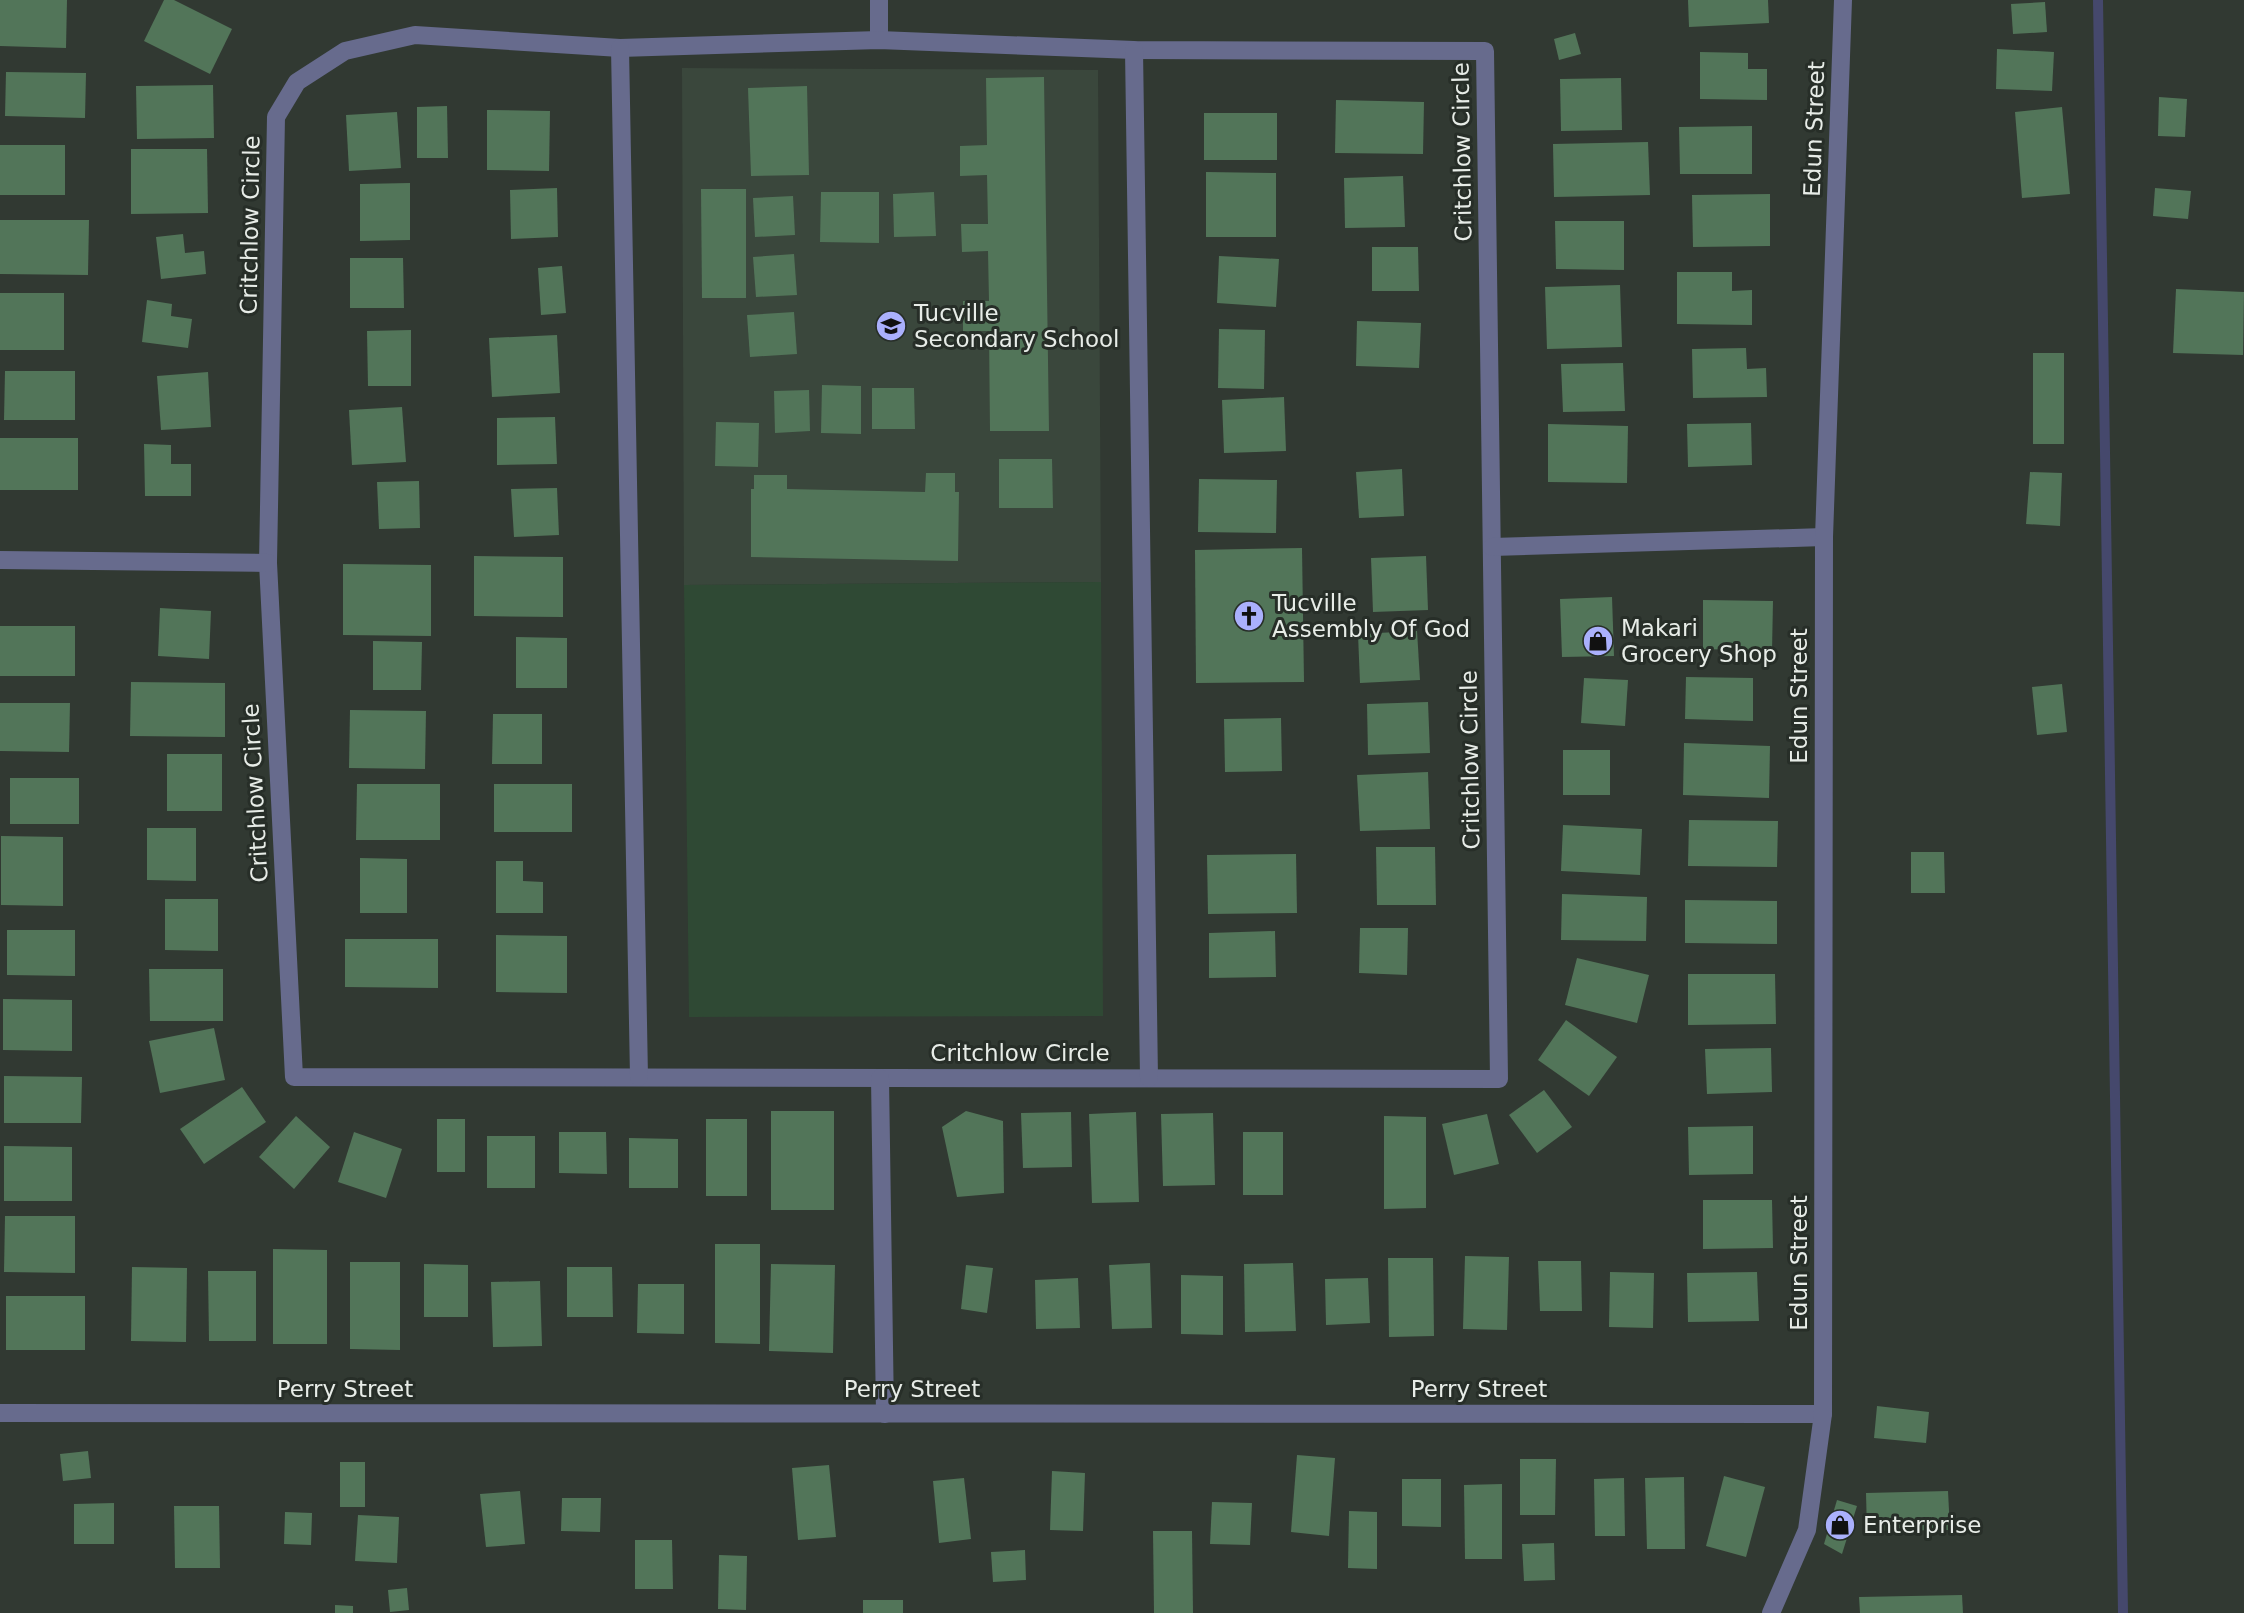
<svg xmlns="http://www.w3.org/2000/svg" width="2244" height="1613" viewBox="0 0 2244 1613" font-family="'DejaVu Sans',sans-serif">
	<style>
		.built { fill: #3a473c }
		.green { fill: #2f4934 }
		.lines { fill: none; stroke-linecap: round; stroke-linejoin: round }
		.stream { stroke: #45486c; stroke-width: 10 }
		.building { fill: #527559 }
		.minor { stroke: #676b8d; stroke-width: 18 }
		.labels { text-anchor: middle; stroke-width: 6; stroke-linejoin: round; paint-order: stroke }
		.street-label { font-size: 23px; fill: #e7ece7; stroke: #272e28 }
		.poi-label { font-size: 23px; fill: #e7ece7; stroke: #272e28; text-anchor: start }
	</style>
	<rect width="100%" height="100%" fill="#313932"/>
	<path class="built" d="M682 68 1098 70 1101 582 684 585Z"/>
	<path class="green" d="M1101 582 1103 1016 689 1017 684 585Z"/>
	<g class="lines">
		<path class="stream" d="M2098 0 2123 1613"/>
	</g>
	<g class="building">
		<path d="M0 0H67L66 48 0 46Z"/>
		<path d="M164 0H174L232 29 210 74 144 41Z"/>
		<path d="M1688 0H1768L1769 23 1689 27Z"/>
		<path d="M2045 2 2047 32 2013 34 2011 4Z"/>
		<path d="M1575 33 1581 54 1559 60 1554 39Z"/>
		<path d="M1997 49 2054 52 2052 91 1996 89Z"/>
		<path d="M1700 52 1748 53V69H1767V100L1700 99Z"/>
		<path d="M6 72 86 73 85 118 5 116Z"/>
		<path d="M1044 77 1049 431H990L989 331H963V301H989L988 251 962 252 961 224H988L987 175 960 176V146L987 145 986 78Z"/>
		<path d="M1621 78 1622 130 1561 131 1560 79Z"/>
		<path d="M213 85 214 138 137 139 136 86Z"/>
		<path d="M807 86 809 175 751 176 748 88Z"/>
		<path d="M2159 97 2187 99 2185 137 2158 136Z"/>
		<path d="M1336 100 1424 102 1423 154 1335 153Z"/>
		<path d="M447 106 448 158H417V107Z"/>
		<path d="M2062 107 2070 194 2022 198 2015 112Z"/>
		<path d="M487 110 550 111 549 171 487 170Z"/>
		<path d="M397 112 401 168 349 171 346 115Z"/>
		<rect x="1204" y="113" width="73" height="47"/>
		<path d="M1752 126V174H1680L1679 127Z"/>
		<path d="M1648 142 1650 195 1554 197 1553 144Z"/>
		<rect x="0" y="145" width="65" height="50"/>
		<path d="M131 149H207L208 213 131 214Z"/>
		<path d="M1206 172 1276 173V237H1206Z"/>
		<path d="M1403 176 1405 227 1345 228 1344 178Z"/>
		<path d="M410 183V240L360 241V184Z"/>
		<path d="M557 188 558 237 511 239 510 190Z"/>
		<path d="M2155 188 2191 191 2188 219 2153 216Z"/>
		<path d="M701 189H746V298H702Z"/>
		<path d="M821 192H879V243L820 242Z"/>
		<path d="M934 192 936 236 894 237 893 194Z"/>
		<path d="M1770 194V246L1693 247 1692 195Z"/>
		<path d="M793 196 795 235 755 237 753 198Z"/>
		<path d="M0 220H89L88 275 0 274Z"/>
		<path d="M1555 221H1624V270L1556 269Z"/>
		<path d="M183 234 185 253 204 251 206 274 161 279 156 237Z"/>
		<path d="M1372 247H1418L1419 291H1372Z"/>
		<path d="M794 254 797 295 756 297 753 257Z"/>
		<path d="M1219 256 1279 259 1276 307 1217 303Z"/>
		<path d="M350 258H403L404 308H350Z"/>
		<path d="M562 266 566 313 541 315 538 268Z"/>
		<path d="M1677 272H1732V291L1752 290V325L1677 324Z"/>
		<path d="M1620 285 1622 347 1547 349 1545 287Z"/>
		<path d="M2176 289 2244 292 2243 355 2173 353Z"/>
		<rect x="0" y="293" width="64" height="57"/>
		<path d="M147 300 172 304 171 316 192 319 188 348 142 342Z"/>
		<path d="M794 312 797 354 750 357 747 315Z"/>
		<path d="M1357 321 1421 323 1419 368 1356 366Z"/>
		<path d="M1219 329 1265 330 1264 389 1218 388Z"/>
		<path d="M411 330V386H368L367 331Z"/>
		<path d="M557 335 560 393 492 397 489 338Z"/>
		<path d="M1746 348 1747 369 1766 368 1767 397 1693 398 1692 349Z"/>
		<rect x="2033" y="353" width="31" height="91"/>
		<path d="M1623 363 1625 411 1563 412 1561 364Z"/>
		<path d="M5 371H75V420H4Z"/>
		<path d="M208 372 211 427 161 430 157 376Z"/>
		<path d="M822 385 861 386V434L821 433Z"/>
		<path d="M872 388H914L915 429H872Z"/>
		<path d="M809 390 810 431 775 433 774 391Z"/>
		<path d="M1284 397 1286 451 1224 453 1222 400Z"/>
		<path d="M402 407 406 462 352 465 349 410Z"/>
		<path d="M555 417 557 464 497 465V418Z"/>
		<path d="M716 422 759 423 758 467 715 466Z"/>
		<path d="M1751 423 1752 465 1688 467 1687 424Z"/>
		<path d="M1548 424 1628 426 1627 483 1548 482Z"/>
		<rect x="0" y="438" width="78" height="52"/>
		<path d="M144 444 171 445V464H191V496H145Z"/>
		<path d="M999 459H1052L1053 508H999Z"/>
		<path d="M1402 469 1404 516 1359 518 1356 472Z"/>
		<path d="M2030 472 2062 473 2060 526 2026 524Z"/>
		<path d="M926 473H955V492H959L958 561 751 557V489H754V475H787V489L925 492Z"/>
		<path d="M1199 479 1277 480 1276 533 1198 532Z"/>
		<path d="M419 481 420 528 379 529 377 482Z"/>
		<path d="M557 488 559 535 514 537 511 489Z"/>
		<path d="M1302 548 1304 682 1196 683 1195 550Z"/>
		<path d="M474 556 563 557V617L474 616Z"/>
		<path d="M1426 556 1428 610 1373 612 1371 558Z"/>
		<path d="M343 564 431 565V636L343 635Z"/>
		<path d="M1612 597 1614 656 1562 657 1560 599Z"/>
		<path d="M1703 600 1773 601 1772 651 1703 649Z"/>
		<path d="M160 608 211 611 209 659 158 656Z"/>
		<rect x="0" y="626" width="75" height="50"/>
		<path d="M1417 631 1420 680 1360 683 1358 634Z"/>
		<path d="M516 637 567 638V688H516Z"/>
		<path d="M373 641 422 642 421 690H373Z"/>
		<path d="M1686 677 1753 678V721L1685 719Z"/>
		<path d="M1584 678 1628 680 1625 726 1581 723Z"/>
		<path d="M131 682 225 683V737L130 736Z"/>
		<path d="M2062 684 2067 732 2037 735 2032 687Z"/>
		<path d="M1428 702 1430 753 1368 755 1367 704Z"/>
		<path d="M0 703H70L69 752 0 751Z"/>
		<path d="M350 710 426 711 425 769 349 768Z"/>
		<path d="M493 714H542V764H492Z"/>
		<path d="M1281 718 1282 771 1225 772 1224 719Z"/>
		<path d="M1684 743 1770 746 1769 798 1683 795Z"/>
		<rect x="1563" y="750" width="47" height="45"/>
		<rect x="167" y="754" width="55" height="57"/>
		<path d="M1428 772 1430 829 1360 831 1357 775Z"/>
		<rect x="10" y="778" width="69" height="46"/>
		<path d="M357 784H440V840H356Z"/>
		<rect x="494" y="784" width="78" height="48"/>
		<path d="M1689 820 1778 821 1777 867 1688 866Z"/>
		<path d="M1563 825 1642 829 1640 875 1561 871Z"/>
		<path d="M147 828H196V881L147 880Z"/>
		<path d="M1 836 63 837V906L1 905Z"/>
		<path d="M1376 847H1435L1436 905H1377Z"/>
		<path d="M1911 852H1944L1945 893H1911Z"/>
		<path d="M1296 854 1297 913 1208 914 1207 855Z"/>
		<path d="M360 858 407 859V913H360Z"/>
		<path d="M496 861H523V881L543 882V913H496Z"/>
		<path d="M1562 894 1647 897 1646 941 1561 940Z"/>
		<path d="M165 899H218V951L165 950Z"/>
		<path d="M1685 900 1777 901V944L1685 943Z"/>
		<path d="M1360 928H1408L1407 975 1359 973Z"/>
		<path d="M7 930H75V976L7 975Z"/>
		<path d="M1275 931 1276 977 1209 978V933Z"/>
		<path d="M496 935 567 936V993L496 992Z"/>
		<path d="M345 939H438V988L345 987Z"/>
		<path d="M1577 958 1649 975 1637 1023 1565 1005Z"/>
		<path d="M149 969H223V1021H150Z"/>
		<path d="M1688 974H1775L1776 1024 1688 1025Z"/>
		<path d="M3 999 72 1000V1051L3 1050Z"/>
		<path d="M1566 1020 1617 1057 1589 1096 1538 1060Z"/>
		<path d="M214 1028 225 1080 160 1093 149 1041Z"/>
		<path d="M1771 1048 1772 1092 1707 1094 1705 1049Z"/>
		<path d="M4 1076 82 1077 81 1123H4Z"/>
		<path d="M242 1087 266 1122 204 1164 180 1129Z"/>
		<path d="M1544 1090 1572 1127 1537 1153 1509 1115Z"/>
		<rect x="771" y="1111" width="63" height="99"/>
		<path d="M966 1111 1003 1121 1004 1193 957 1197 942 1127Z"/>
		<path d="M1071 1112 1072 1167 1023 1168 1021 1113Z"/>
		<path d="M1136 1112 1139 1202 1092 1203 1089 1114Z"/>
		<path d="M1213 1113 1215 1185 1163 1186 1161 1114Z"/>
		<path d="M1487 1114 1499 1164 1454 1175 1442 1124Z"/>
		<path d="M296 1116 330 1147 294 1189 259 1157Z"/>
		<path d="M1384 1116 1426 1117V1208L1384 1209Z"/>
		<rect x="437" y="1119" width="28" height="53"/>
		<rect x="706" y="1119" width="41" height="77"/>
		<path d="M1753 1126V1174L1689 1175 1688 1127Z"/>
		<path d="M354 1132 402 1149 386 1198 338 1182Z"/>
		<path d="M559 1132H606L607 1174 559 1173Z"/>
		<rect x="1243" y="1132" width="40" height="63"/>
		<rect x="487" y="1136" width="48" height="52"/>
		<path d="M629 1138 678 1139V1188H629Z"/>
		<path d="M4 1146 72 1147V1201H4Z"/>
		<path d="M1703 1200H1772L1773 1248 1703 1249Z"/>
		<path d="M5 1216H75V1273L4 1272Z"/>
		<path d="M715 1244H760V1344L715 1343Z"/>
		<path d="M273 1249 327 1250V1344H273Z"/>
		<path d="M1465 1256 1509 1257 1507 1330 1463 1329Z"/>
		<path d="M1388 1258H1433L1434 1336 1389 1337Z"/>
		<path d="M1538 1261H1581L1582 1311H1540Z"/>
		<path d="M350 1262H400V1350L350 1349Z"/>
		<path d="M1150 1263 1152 1328 1112 1329 1109 1265Z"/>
		<path d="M1293 1263 1296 1331 1245 1332 1244 1264Z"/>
		<path d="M424 1264 468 1265V1317H424Z"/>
		<path d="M771 1264 835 1265 833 1353 769 1351Z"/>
		<path d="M966 1265 993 1268 987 1313 961 1309Z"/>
		<path d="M132 1267 187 1268 186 1342 131 1341Z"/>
		<path d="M567 1267H612L613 1317H567Z"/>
		<path d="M208 1271H256V1341H209Z"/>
		<path d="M1610 1272 1654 1273 1653 1328 1609 1327Z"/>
		<path d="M1757 1272 1759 1321 1688 1322 1687 1273Z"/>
		<path d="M1181 1275 1223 1276V1335L1181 1334Z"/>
		<path d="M1078 1278 1080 1328 1036 1329 1035 1280Z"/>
		<path d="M1368 1278 1370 1323 1326 1325 1325 1279Z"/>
		<path d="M540 1281 542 1346 493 1347 491 1282Z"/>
		<path d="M638 1284H684V1334L637 1333Z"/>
		<rect x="6" y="1296" width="79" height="54"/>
		<path d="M1877 1406 1929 1412 1926 1443 1874 1438Z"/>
		<path d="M88 1451 91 1478 63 1481 60 1454Z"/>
		<path d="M1297 1455 1335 1458 1329 1536 1291 1532Z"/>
		<path d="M1520 1459H1556L1555 1515H1520Z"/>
		<rect x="340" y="1462" width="25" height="45"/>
		<path d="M829 1465 836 1537 798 1540 792 1468Z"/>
		<path d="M1052 1471 1085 1473 1083 1531 1050 1530Z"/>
		<path d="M1724 1476 1765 1487 1746 1557 1706 1546Z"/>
		<path d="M1684 1477 1685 1549H1647L1645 1478Z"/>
		<path d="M964 1478 971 1539 939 1543 933 1481Z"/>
		<path d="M1624 1478 1625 1536H1595L1594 1479Z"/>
		<path d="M1402 1479H1441V1527L1402 1526Z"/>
		<path d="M1502 1484V1559H1465L1464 1485Z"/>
		<path d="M520 1491 525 1544 486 1547 480 1494Z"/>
		<path d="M1948 1491 1950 1530 1867 1531 1866 1493Z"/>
		<path d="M562 1498H601L600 1532 561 1531Z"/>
		<path d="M1837 1500 1857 1506 1842 1554 1824 1544Z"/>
		<path d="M1212 1502 1252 1503 1250 1545 1210 1544Z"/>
		<path d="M114 1503V1544H74V1504Z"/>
		<path d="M174 1506H219L220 1568H175Z"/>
		<path d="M1349 1511 1377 1512V1569L1348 1568Z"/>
		<path d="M285 1512 312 1513 311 1545 284 1544Z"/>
		<path d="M358 1515 399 1517 397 1563 355 1561Z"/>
		<path d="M1153 1531H1192L1193 1613H1154Z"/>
		<path d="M635 1540H672L673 1589H635Z"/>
		<path d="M1554 1543 1555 1580 1524 1581 1522 1544Z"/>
		<path d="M1025 1550 1026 1580 993 1582 991 1552Z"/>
		<path d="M719 1555 747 1556 746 1610 718 1609Z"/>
		<path d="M407 1588 409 1610 390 1612 388 1590Z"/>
		<path d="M1962 1595 1963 1613H1860L1859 1597Z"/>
		<rect x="863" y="1600" width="40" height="13"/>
		<path d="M335 1605 353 1606V1613H335Z"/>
	</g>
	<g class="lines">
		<g class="minor">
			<path d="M879 0V40"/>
			<path d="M415 35 620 48 879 40 1134 50 1485 51 1499 1079 294 1077 268 563 276 117 297 82 345 51Z"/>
			<path d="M620 48 639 1077"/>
			<path d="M1134 50 1149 1078"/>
			<path d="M1492 547 1824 537"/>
			<path d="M0 560 268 563"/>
			<path d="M880 1078 885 1414"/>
			<path d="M0 1413 1823 1414"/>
			<path d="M1771 1613 1807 1530 1823 1414 1824 537 1843 0"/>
		</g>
	</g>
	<defs>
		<g id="school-disc" transform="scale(1.575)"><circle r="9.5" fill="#aab0fc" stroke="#272e28"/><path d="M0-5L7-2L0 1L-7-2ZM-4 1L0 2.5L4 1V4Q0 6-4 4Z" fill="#111"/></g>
		<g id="church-disc" transform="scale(1.575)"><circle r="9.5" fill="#aab0fc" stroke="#272e28"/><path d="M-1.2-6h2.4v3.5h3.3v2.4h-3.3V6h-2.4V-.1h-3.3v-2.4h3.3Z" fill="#111"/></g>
		<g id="shop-disc" transform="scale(1.575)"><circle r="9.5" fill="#aab0fc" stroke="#272e28"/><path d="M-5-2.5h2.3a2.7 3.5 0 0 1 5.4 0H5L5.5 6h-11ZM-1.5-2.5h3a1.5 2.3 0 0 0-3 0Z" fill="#111"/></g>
	</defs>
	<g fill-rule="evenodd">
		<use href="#school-disc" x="891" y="326"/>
		<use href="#church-disc" x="1249" y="616"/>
		<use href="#shop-disc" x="1598" y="641"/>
		<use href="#shop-disc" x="1840" y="1525"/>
	</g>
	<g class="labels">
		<g class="street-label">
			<text transform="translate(1814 129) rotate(-88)" y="8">Edun Street</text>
			<text transform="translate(1462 152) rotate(-91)" y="8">Critchlow Circle</text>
			<text transform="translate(250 225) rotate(-89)" y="8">Critchlow Circle</text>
			<text transform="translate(1799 696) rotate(-90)" y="8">Edun Street</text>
			<text transform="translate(1470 760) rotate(-91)" y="8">Critchlow Circle</text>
			<text transform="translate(255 793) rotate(-93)" y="8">Critchlow Circle</text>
			<text x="1020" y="1061">Critchlow Circle</text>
			<text transform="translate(1799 1263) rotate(-90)" y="8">Edun Street</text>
			<text x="345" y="1397">Perry Street</text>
			<text x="912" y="1397">Perry Street</text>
			<text x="1479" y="1397">Perry Street</text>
		</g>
		<g class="poi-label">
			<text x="914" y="321">Tucville<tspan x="914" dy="26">Secondary School</tspan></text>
			<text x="1272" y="611">Tucville<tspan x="1272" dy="26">Assembly Of God</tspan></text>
			<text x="1621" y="636">Makari<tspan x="1621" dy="26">Grocery Shop</tspan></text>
			<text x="1863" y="1533">Enterprise</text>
		</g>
	</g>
</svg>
